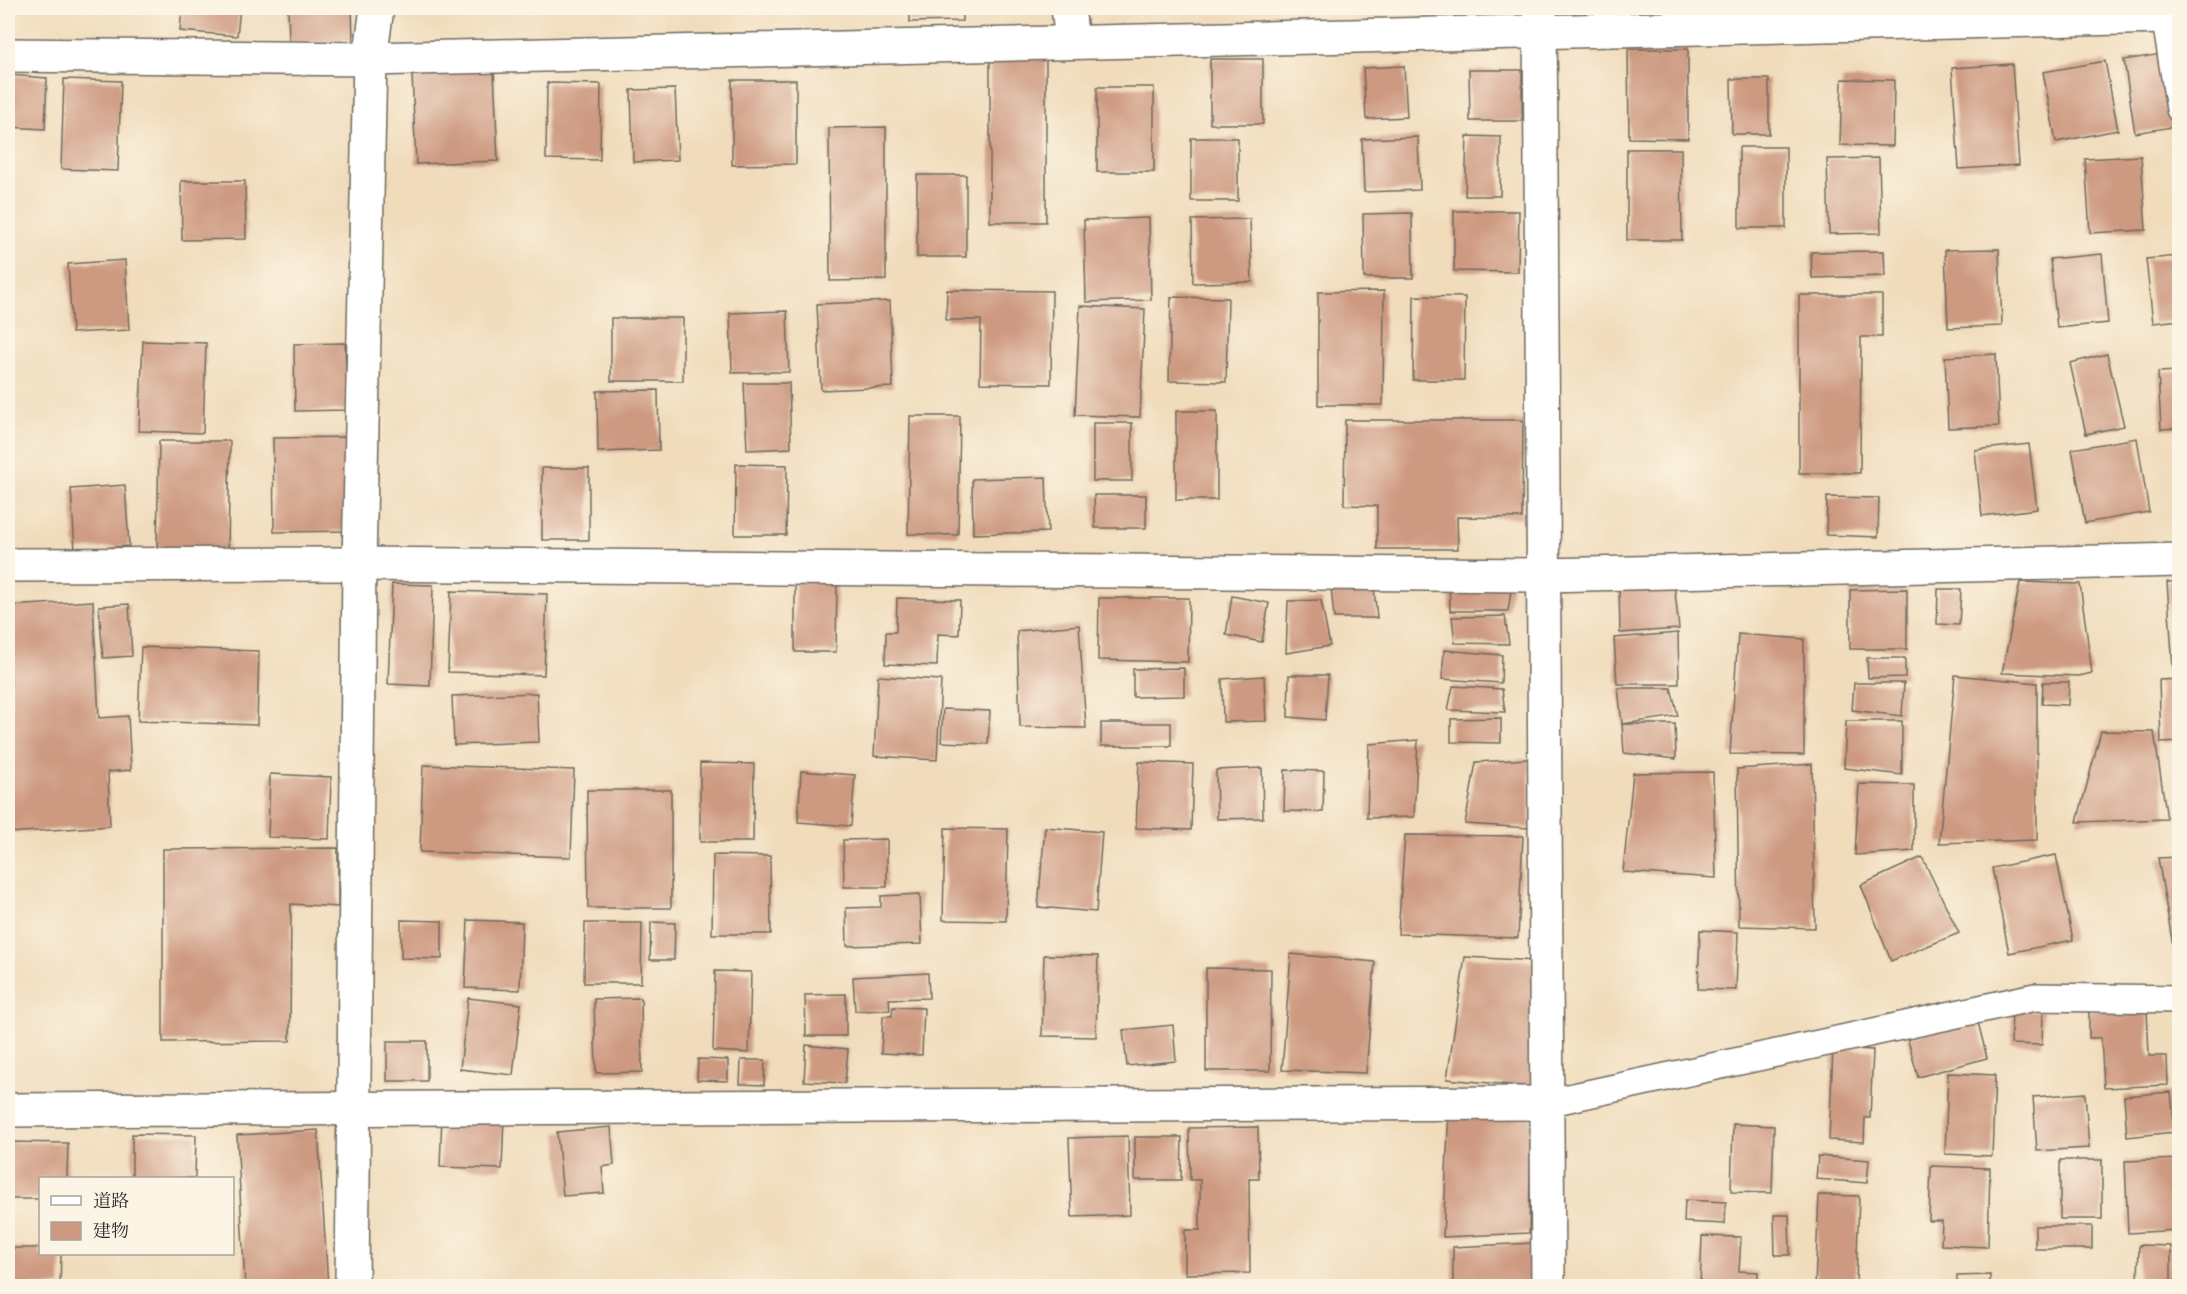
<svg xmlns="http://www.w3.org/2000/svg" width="2187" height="1294" viewBox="0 0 2187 1294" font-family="'IM FELL English','Noto Serif JP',serif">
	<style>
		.building { fill: #cd9980 }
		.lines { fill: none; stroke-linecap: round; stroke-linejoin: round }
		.lane-casing { stroke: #70695d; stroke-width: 30 }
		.street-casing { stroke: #70695d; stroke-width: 36 }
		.lane { stroke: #fff; stroke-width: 27 }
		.street { stroke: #fff; stroke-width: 33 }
	</style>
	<rect width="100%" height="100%" fill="#fcf5e5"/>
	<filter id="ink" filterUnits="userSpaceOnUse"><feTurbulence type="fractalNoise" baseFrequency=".0167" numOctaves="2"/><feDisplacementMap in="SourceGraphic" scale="12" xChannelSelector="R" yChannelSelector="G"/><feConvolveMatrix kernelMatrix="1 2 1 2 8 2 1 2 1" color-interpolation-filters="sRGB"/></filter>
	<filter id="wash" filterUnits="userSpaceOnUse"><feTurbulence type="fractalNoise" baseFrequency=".008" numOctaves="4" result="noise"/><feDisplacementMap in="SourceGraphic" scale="24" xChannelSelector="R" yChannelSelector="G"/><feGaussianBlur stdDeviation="1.35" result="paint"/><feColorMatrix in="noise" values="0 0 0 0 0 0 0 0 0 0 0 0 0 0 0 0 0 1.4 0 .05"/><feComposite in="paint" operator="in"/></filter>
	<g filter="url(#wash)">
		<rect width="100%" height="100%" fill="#f0dcbb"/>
		<g id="blocks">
			<g class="building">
				<path d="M182 8H240L237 36 180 31Z"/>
				<path d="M288 8H352L353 42 289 43Z"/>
				<rect x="745" y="8" width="87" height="3"/>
				<path d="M910 8H962V21L910 22Z"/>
				<rect x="1353" y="8" width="54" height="2"/>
				<rect x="1487" y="8" width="48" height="5"/>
				<path d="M493 48 498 161 416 164 411 52Z"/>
				<path d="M1628 49H1688V139L1629 138Z"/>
				<path d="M2168 53 2179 126 2135 133 2124 60Z"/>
				<path d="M1046 58V222H990V59Z"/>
				<rect x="1210" y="59" width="53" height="65"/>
				<path d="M2105 61 2118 130 2056 142 2043 72Z"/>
				<path d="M2012 64 2019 165 1959 169 1952 68Z"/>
				<path d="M1404 66 1407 117 1366 119 1363 68Z"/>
				<path d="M1469 70H1522V121H1470Z"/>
				<path d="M8 75 47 78 45 129 8 127Z"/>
				<path d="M64 79 121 81 118 171 61 169Z"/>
				<path d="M1731 79H1769V134H1732Z"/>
				<path d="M1842 79 1894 80 1893 146 1840 145Z"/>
				<path d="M732 80H796V164L732 165Z"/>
				<path d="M547 83 601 84 600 160 546 159Z"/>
				<rect x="1097" y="87" width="57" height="85"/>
				<path d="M675 89 678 160 633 162 631 90Z"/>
				<path d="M886 127V280L830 281 829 128Z"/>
				<path d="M1467 136 1501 137 1500 196H1465Z"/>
				<path d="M1418 137 1420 190 1364 192 1362 139Z"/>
				<rect x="1191" y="138" width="47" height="63"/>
				<rect x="1739" y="147" width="47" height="81"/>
				<path d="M1627 149H1681L1682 240H1627Z"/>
				<path d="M2141 156 2146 230 2090 233 2085 159Z"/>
				<path d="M1879 158 1881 233 1829 234 1827 159Z"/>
				<rect x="917" y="175" width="49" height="82"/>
				<path d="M181 181H245L246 239 182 240Z"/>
				<path d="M1454 211H1519L1518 272 1454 271Z"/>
				<path d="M1412 213 1413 278H1364L1363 214Z"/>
				<path d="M1149 218 1151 300 1086 302 1084 220Z"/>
				<path d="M1250 219 1252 282 1193 283 1192 220Z"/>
				<path d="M1999 249 2002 326 1948 328 1945 250Z"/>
				<path d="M1884 251 1885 276 1812 278 1811 252Z"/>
				<path d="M2102 254 2108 323 2057 328 2050 259Z"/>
				<path d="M2180 256V320L2153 323 2146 259Z"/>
				<path d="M125 260 129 330 72 333 68 264Z"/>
				<path d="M947 290 1052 291 1051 384 980 383 981 320H946Z"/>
				<path d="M1384 291 1383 405H1318V292Z"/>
				<path d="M1799 295H1882V337H1861L1860 473H1799Z"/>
				<path d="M1414 296 1465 297 1464 380H1413Z"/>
				<path d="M1171 297 1228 298 1226 382 1169 381Z"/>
				<path d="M890 301 893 387 821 390 817 304Z"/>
				<path d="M1080 306 1145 309 1140 417 1075 415Z"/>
				<path d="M787 311 789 372 732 373 730 313Z"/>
				<rect x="611" y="318" width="72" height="63"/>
				<path d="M143 341 206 343 203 433 139 431Z"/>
				<path d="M345 343 347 410 295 411 294 344Z"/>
				<path d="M1996 354 1999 426 1948 428 1945 357Z"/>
				<path d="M2107 354 2124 426 2086 434 2070 363Z"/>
				<path d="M2180 371V428L2161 429 2158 372Z"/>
				<path d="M744 383H789L791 448 747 450Z"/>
				<path d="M658 390 659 450 598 452 597 391Z"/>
				<rect x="1176" y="411" width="41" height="89"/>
				<path d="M910 416H960L958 535 908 534Z"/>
				<path d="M1345 420H1523L1522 518 1457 517 1458 549H1377V506L1344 505Z"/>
				<rect x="1093" y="423" width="39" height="58"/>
				<path d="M352 437 354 531 274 532 273 438Z"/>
				<path d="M2137 438 2149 512 2085 523 2072 449Z"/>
				<path d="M159 441H230L228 550 157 549Z"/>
				<path d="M2029 444 2037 509 1982 516 1975 450Z"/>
				<path d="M736 464 787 465 786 535H735Z"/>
				<rect x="542" y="468" width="47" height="72"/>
				<path d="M1046 477 1048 532 973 534 972 479Z"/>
				<path d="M125 485 129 546 75 550 71 489Z"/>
				<path d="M1094 495H1146V528H1095Z"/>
				<path d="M1827 497 1879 498 1878 537 1826 535Z"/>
				<path d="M1449 574 1513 579 1508 611H1450Z"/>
				<path d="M795 579H837L836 652H795Z"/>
				<path d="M2020 582 2080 584 2092 673 2079 676 2002 673Z"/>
				<path d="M2167 582H2180V669L2173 668Z"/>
				<path d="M1674 583 1679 629 1620 633 1619 584Z"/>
				<path d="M392 584 433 585 430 686 388 684Z"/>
				<path d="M1331 587H1374L1377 618H1334Z"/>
				<path d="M1907 589V649H1850V590Z"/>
				<path d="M1938 589H1961L1959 625 1937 624Z"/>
				<path d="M451 591 547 594 544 675 448 672Z"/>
				<path d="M1232 596 1269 603 1262 642 1226 635Z"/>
				<path d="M897 598 960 600 959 635 938 634 937 666 885 664 886 632H896Z"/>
				<path d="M1099 598H1189L1188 662 1098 660Z"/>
				<path d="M1321 600 1330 646 1286 653 1288 601Z"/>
				<path d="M93 601 99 718 128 716 131 770 108 772 110 826 8 833V751L13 750 8 606Z"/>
				<path d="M129 604 132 656 103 658 99 606Z"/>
				<path d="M1505 616 1509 644 1455 643 1452 617Z"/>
				<path d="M1079 625 1086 728 1020 727 1017 631Z"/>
				<path d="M1678 633 1679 684H1617L1614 638Z"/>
				<path d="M1738 634 1804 639V755L1730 754Z"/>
				<path d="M141 647 259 651 257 725 138 721Z"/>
				<path d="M1444 650 1502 655 1501 683 1442 679Z"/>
				<path d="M1867 658H1905V677L1868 678Z"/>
				<path d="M1184 668V696L1133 697V669Z"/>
				<path d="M1289 675H1328L1325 720 1288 717Z"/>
				<path d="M1955 675 2037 683V840L1939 843Z"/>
				<path d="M878 676 941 680 937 760 874 756Z"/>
				<path d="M1264 676 1266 721 1223 722 1222 679Z"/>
				<path d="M2180 679V742L2161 743 2159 680Z"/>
				<path d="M2043 682H2069L2068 705 2042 704Z"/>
				<path d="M1854 683H1904L1902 716 1852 710Z"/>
				<path d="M1453 686 1502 689 1505 712 1448 710Z"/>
				<path d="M1618 688H1671L1678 716 1622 724Z"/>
				<path d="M537 693 539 742 454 745 452 696Z"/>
				<path d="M943 709 990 711 988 744 941 742Z"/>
				<path d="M1501 718V743L1451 742V719Z"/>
				<path d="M1846 721H1902V775L1844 768Z"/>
				<rect x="1101" y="723" width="70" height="23"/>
				<path d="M1622 724H1675L1676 759 1624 753Z"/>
				<path d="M2101 731 2154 732 2167 819 2077 822Z"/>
				<path d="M1418 740 1414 817 1367 818 1369 744Z"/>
				<path d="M1529 759 1530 828 1465 824 1476 762Z"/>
				<path d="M1139 762 1193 764 1191 830 1136 828Z"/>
				<path d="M700 763 754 764 753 842H700Z"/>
				<path d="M1812 764 1815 928 1739 926 1737 769Z"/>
				<path d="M423 765 574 770 571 857 420 852Z"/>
				<path d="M1262 768 1263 818 1217 819 1216 770Z"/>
				<path d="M1285 770 1324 771 1323 812 1284 811Z"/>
				<path d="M801 771 855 775 851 826 798 822Z"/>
				<path d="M1713 772 1716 878 1623 872 1633 773Z"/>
				<path d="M270 774 331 777 329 839 268 837Z"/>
				<path d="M1859 784 1914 785V851L1855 855Z"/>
				<path d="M587 790H671V908H588Z"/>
				<path d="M1045 827 1102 832 1096 912 1038 907Z"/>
				<path d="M945 828 1008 829 1006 921 943 920Z"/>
				<path d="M1405 835 1523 836 1518 938 1398 934Z"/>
				<path d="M887 839V887H844L843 840Z"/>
				<path d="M338 848V907L291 904 290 1041 163 1042V849Z"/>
				<path d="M713 855 770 856 771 934H712Z"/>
				<path d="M2056 855 2073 940 2009 953 1992 868Z"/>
				<path d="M1922 857 1959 933 1891 961 1861 885Z"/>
				<path d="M2180 857V951L2174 952 2158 858Z"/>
				<path d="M920 894 922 944 847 946 846 908 881 907V896Z"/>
				<path d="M401 920 442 921V959L401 958Z"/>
				<path d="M468 920 522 922 520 990 465 988Z"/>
				<path d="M651 922 675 923 674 960H650Z"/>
				<path d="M585 923H642L641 983H584Z"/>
				<path d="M1700 930 1738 932 1736 990 1698 989Z"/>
				<path d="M1291 954 1375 962 1366 1073 1282 1070Z"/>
				<path d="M1044 955 1098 956 1096 1037 1042 1036Z"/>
				<path d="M1465 957 1537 961 1533 1087 1447 1079Z"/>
				<path d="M1206 968 1271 969 1270 1071H1206Z"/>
				<path d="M715 971 751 972 749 1053 713 1051Z"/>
				<path d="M928 973 929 998 889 999 890 1010 855 1011 853 977Z"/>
				<path d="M846 994V1036H806L805 995Z"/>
				<path d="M468 998 521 1004 513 1075 460 1069Z"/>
				<path d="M641 998 642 1072 596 1073 594 999Z"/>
				<path d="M893 1007 924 1008 922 1055 881 1053 883 1016H892Z"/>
				<path d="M2147 1008 2149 1056H2167L2168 1085 2104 1088 2101 1038H2089V1011Z"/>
				<path d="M2012 1010 2043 1011 2042 1045 2011 1044Z"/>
				<path d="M1977 1018 1987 1058 1918 1077 1907 1037Z"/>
				<path d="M1173 1025 1176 1061 1127 1066 1123 1030Z"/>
				<rect x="387" y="1041" width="40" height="40"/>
				<path d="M806 1045 848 1049 845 1083 804 1081Z"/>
				<path d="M1833 1048 1873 1050 1870 1118H1865L1864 1142 1829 1140Z"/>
				<path d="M698 1059 728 1060V1081L697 1080Z"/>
				<path d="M741 1060H765L764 1085 740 1084Z"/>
				<path d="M1948 1073 1995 1075 1992 1156 1945 1154Z"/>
				<path d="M2171 1092 2175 1132 2127 1137 2124 1096Z"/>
				<path d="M2085 1093 2089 1148 2037 1151 2033 1097Z"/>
				<path d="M1449 1109 1531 1118 1529 1233 1443 1237Z"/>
				<path d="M442 1115 504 1117 502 1169 440 1167Z"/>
				<path d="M1733 1124 1774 1126 1772 1193 1731 1192Z"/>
				<path d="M611 1127 614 1165 602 1167 604 1193 563 1196 557 1132Z"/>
				<path d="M1258 1127 1259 1179H1249L1250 1273 1185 1274V1230H1200V1180H1190L1189 1128Z"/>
				<path d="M318 1130 328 1286H245L237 1135Z"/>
				<path d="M132 1134 196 1135 195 1178H132Z"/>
				<path d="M1128 1136 1130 1215 1072 1217 1069 1138Z"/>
				<path d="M1135 1137H1182L1181 1180H1135Z"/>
				<path d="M8 1142 68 1143 67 1178H40V1199H8Z"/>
				<path d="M1818 1156 1869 1160 1867 1183 1816 1179Z"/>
				<path d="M2180 1159V1230L2128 1233 2125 1161Z"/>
				<rect x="2060" y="1160" width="42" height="59"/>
				<path d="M1931 1166 1990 1168 1988 1247 1941 1245 1942 1221H1929Z"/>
				<path d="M1819 1195 1859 1196 1856 1286H1815Z"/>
				<path d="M1685 1200 1726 1202 1725 1224 1684 1222Z"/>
				<path d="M1774 1215H1789L1790 1255H1775Z"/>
				<rect x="2035" y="1226" width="57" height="23"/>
				<path d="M1702 1236 1741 1237 1739 1271 1758 1272V1286H1700Z"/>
				<path d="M1534 1243 1536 1286H1453V1247Z"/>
				<path d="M2139 1245 2171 1246V1281L2138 1282Z"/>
				<path d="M8 1248H40V1254H61L60 1286H8Z"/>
				<path d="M1990 1275V1286H1957V1276Z"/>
			</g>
		</g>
	</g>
	<g filter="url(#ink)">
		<use href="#blocks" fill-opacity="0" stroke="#70695d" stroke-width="1.5"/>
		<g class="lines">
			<g class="lane-casing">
				<g id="lane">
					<path d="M2164 8 2180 109"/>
					<path d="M1546 1103 2035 997 2180 999"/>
				</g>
			</g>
			<g class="street-casing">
				<g id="street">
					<path d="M1068 8 1072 41"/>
					<path d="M1540 8 1548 1286"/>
					<path d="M8 55 370 59 2167 17"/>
					<path d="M8 565 359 564 1545 575 2180 560"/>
					<path d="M8 1110 1546 1103"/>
					<path d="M352 1286 359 564 370 59 377 8"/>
				</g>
			</g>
			<use href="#lane" class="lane"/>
			<use href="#street" class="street"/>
		</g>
	</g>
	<rect width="2187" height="1294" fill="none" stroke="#fcf5e5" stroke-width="30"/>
	<rect x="39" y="1177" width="195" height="78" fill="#fcf5e5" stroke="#a8a49b" stroke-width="1.5"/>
	<rect x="51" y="1196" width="30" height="9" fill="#ffffff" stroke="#a8a49b" stroke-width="1.5"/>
	<text x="93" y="1207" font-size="18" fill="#2b2b2b">道路</text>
	<rect x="51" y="1222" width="30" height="18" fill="#cd9980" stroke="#a8a49b" stroke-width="1.5"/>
	<text x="93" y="1237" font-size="18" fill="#2b2b2b">建物</text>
</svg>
